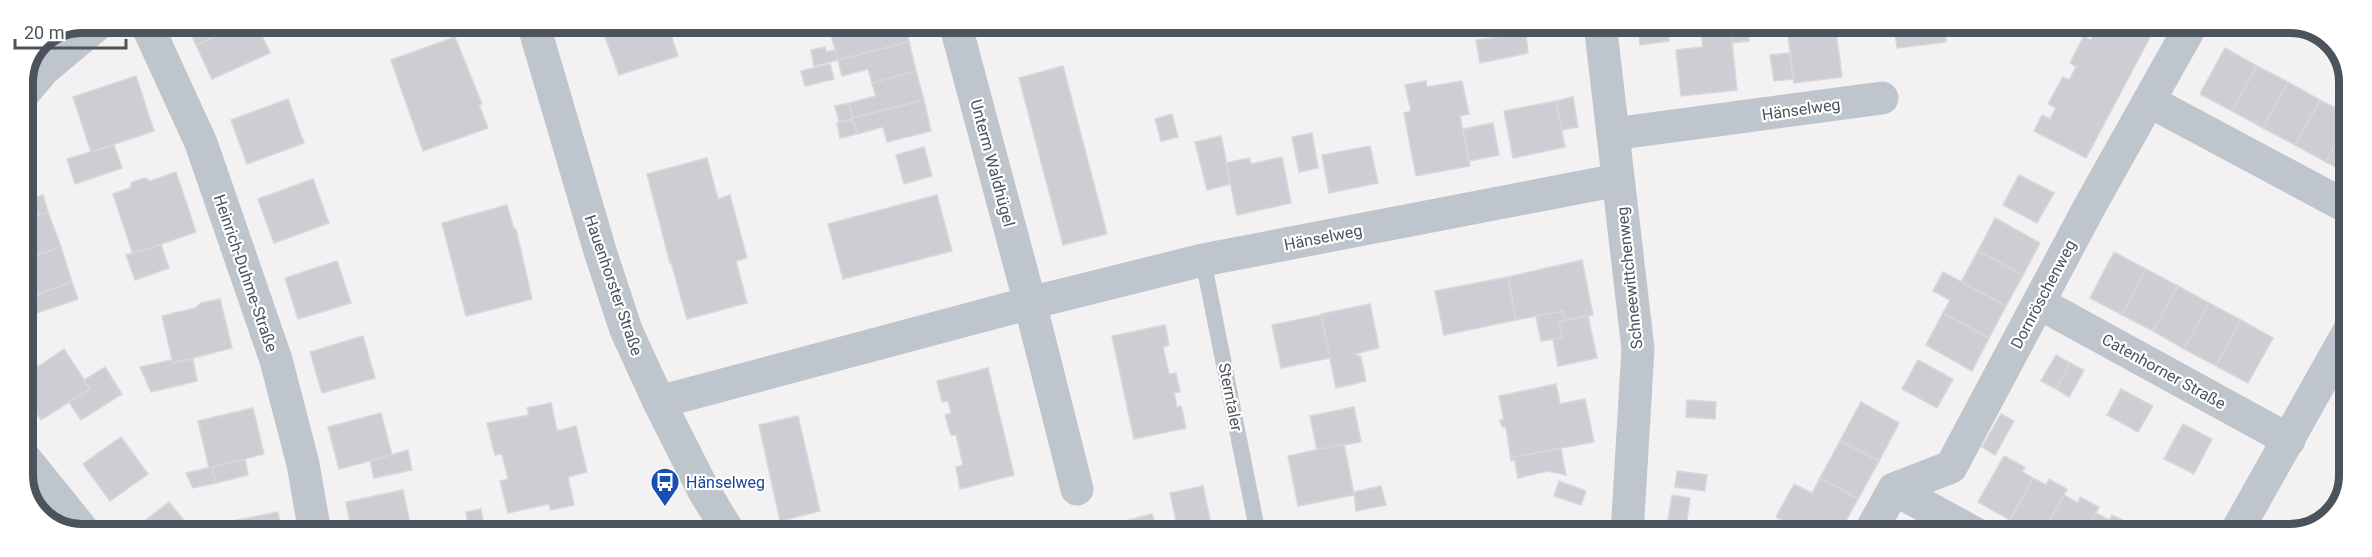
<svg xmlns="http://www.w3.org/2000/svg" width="2372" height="557" viewBox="0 0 2372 557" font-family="Roboto,sans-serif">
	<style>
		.building { fill: #ccced3; stroke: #d6d8dc; stroke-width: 1.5 }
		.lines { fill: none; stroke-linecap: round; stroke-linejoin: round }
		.service { stroke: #bfc5cc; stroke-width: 16 }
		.minor { stroke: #bfc5cc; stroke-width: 33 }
		.tertiary { stroke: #bfc5cc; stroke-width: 33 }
		.labels { text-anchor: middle; stroke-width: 4.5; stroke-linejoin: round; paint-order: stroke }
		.street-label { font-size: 16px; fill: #4b545c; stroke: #fff }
		.transit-label { font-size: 16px; fill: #164399; stroke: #fff; text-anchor: start }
		.rim { fill: none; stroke: #4b545c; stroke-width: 8 }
	</style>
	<rect width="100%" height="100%" fill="#f3f1f1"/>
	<g class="building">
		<path d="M186 23H246L196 45Z"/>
		<path d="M246 23H256L270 53 212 79 196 45Z"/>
		<path d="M600 23H680L682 28 670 32 678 56 619 75Z"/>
		<path d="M828 23H863L830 31Z"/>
		<path d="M863 23H904L909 42 838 60 830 31Z"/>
		<path d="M1005 23H1053V24L1008 35Z"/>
		<path d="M1503 23H1560L1561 30 1505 37Z"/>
		<path d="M1667 23 1669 41 1640 45 1638 25Z"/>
		<path d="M1700 23H1730L1737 90 1681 96 1676 50 1703 47Z"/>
		<path d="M1730 23H1746L1749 41 1732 43Z"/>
		<path d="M1814 23H1835L1842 77 1794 83 1788 36 1815 33Z"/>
		<path d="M1894 23 1944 24 1946 42 1897 48Z"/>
		<path d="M2094 24H2157L2086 158 2034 131 2042 115 2050 119 2056 108 2048 104 2063 77 2069 80 2076 67 2070 63 2084 36 2091 40 2098 26Z"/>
		<path d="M1526 34 1528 53 1480 63 1476 40Z"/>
		<path d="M455 37 482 104 479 105 488 128 423 151 391 60Z"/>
		<path d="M909 42 916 71 872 83 868 69 842 76 838 60Z"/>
		<path d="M825 47 826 52 835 50 838 60 814 66 811 50Z"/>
		<path d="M2225 48 2257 66 2232 111 2200 94Z"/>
		<path d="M1789 53 1793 79 1774 81 1770 55Z"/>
		<path d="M830 64 834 79 805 86 801 71Z"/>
		<path d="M1063 66 1107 234 1063 245 1019 78Z"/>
		<path d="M2257 66 2288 82 2263 128 2232 111Z"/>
		<path d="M916 71 924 100 853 118 849 103 876 96 872 83Z"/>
		<path d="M136 76 154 131 91 152 73 97Z"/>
		<path d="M1426 81 1427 87 1462 81 1469 114 1460 116 1470 166 1416 176 1404 113 1411 111 1405 85Z"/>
		<path d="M2288 82 2320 100 2295 145 2263 128Z"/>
		<path d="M1573 97 1578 127 1562 130 1556 101Z"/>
		<path d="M288 99 304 143 247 164 231 120Z"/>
		<path d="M924 100 931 131 887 142 883 127 857 134 853 118Z"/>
		<path d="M2320 100 2349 115V120L2326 162 2295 145Z"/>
		<path d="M1556 101 1565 147 1513 158 1504 111Z"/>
		<path d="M849 103 853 119 839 122 835 106Z"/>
		<path d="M1172 114 1178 137 1161 141 1155 119Z"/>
		<path d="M853 120 857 134 840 138 837 123Z"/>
		<path d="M2349 120V174L2326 162Z"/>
		<path d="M1493 123 1499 155 1469 161 1463 129Z"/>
		<path d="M1312 133 1318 168 1299 172 1292 137Z"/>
		<path d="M1221 136 1231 184 1207 190 1195 142Z"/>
		<path d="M114 145 122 168 75 184 67 159Z"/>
		<path d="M1370 146 1378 183 1329 193 1322 155Z"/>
		<path d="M924 147 932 176 904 184 896 155Z"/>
		<path d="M1282 157 1291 203 1237 215 1226 163 1249 158 1251 164Z"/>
		<path d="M707 158 718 199 730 195 747 258 736 261 747 303 687 319 671 262 670 263 647 174Z"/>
		<path d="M176 172 196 232 133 254 113 194 130 188 132 182 145 178 150 181Z"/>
		<path d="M2019 175 2054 193 2037 223 2003 205Z"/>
		<path d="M313 179 329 223 274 243 258 199Z"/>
		<path d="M43 195 48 212 23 220V202Z"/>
		<path d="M937 195 952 251 843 279 828 224Z"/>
		<path d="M507 205 514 229H516L532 299 466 316 442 223Z"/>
		<path d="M48 212 61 247 23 260V220Z"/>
		<path d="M1995 218 2040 243 2023 275 1978 251Z"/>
		<path d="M161 245 169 268 135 280 126 255Z"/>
		<path d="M61 247 72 282 23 299V260Z"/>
		<path d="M1978 251 2023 275 2006 306 1961 282Z"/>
		<path d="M2114 252 2146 269 2122 315 2090 298Z"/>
		<path d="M1582 260 1593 315 1565 320 1563 311 1516 320 1508 277Z"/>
		<path d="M337 261 351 303 298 319 285 278Z"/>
		<path d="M2146 269 2178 286 2153 331 2122 315Z"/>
		<path d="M1943 272 2006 306 1989 338 1943 313 1950 300 1933 291Z"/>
		<path d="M1508 277 1516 320 1444 335 1435 291Z"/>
		<path d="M72 282 78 299 31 315 25 299Z"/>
		<path d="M2178 286 2209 303 2184 349 2153 331Z"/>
		<path d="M220 299 232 348 173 363 162 316 195 308 201 303Z"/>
		<path d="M2209 303 2241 320 2216 366 2184 349Z"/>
		<path d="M1370 304 1379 348 1355 354 1361 357 1366 381 1336 388 1321 314Z"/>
		<path d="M1563 311 1565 320 1559 322 1562 338 1541 341 1536 316Z"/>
		<path d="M1943 313 1989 338 1972 371 1926 345Z"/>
		<path d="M1321 315 1330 358 1281 368 1272 325Z"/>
		<path d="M1588 316 1597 358 1558 366 1553 339 1562 338 1559 322Z"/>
		<path d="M2241 320 2273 338 2248 383 2216 366Z"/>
		<path d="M1165 325 1169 345 1163 347 1169 374 1176 373 1180 392 1174 393 1177 407 1181 406 1186 428 1134 439 1112 336Z"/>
		<path d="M363 336 375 378 322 393 310 352Z"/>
		<path d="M64 349 90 389 41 420 23 392V371L33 364 39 366Z"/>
		<path d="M2056 355 2070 363 2056 389 2041 381Z"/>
		<path d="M193 359 197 381 151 392 140 367 172 360 173 363Z"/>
		<path d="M1918 360 1953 379 1937 408 1902 389Z"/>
		<path d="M2070 363 2084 370 2069 397 2056 389Z"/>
		<path d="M105 367 122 394 81 420 69 402 90 389 84 380Z"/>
		<path d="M988 368 1014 475 960 489 956 467 963 465 956 435H951L945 415 951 413 948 401 942 402 937 381Z"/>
		<path d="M1556 384 1560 404 1585 399 1594 442 1514 457 1515 460 1511 461 1506 427H1502L1500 420H1504L1499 396Z"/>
		<path d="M2121 389 2153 406 2138 432 2107 415Z"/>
		<path d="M1687 400 1716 402 1715 419 1686 417Z"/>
		<path d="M1861 402 1899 423 1879 461 1840 441Z"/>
		<path d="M551 403 557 431 576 426 587 472 568 477 574 505 551 510 549 504 508 513 500 481 508 479 502 454 495 455 487 423 529 415 527 408Z"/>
		<path d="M1354 407 1361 442 1317 450 1310 416Z"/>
		<path d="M253 408 264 454 209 468 198 421Z"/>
		<path d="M381 413 392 455 339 469 328 427Z"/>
		<path d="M2001 414 2014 421 1995 455 1982 447Z"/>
		<path d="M798 416 820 511 780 521 759 425Z"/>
		<path d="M2183 424 2212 439 2194 474 2164 459Z"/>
		<path d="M121 437 148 474 110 501 83 464Z"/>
		<path d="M1840 441 1879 461 1858 499 1820 478Z"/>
		<path d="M1344 444 1354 495 1298 506 1288 456Z"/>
		<path d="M1561 449 1566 475 1548 471 1518 478 1514 457Z"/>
		<path d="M408 450 412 470 374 478 370 461Z"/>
		<path d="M2004 456 2025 467 2022 472 2033 478 2010 520 1978 502Z"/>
		<path d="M245 459 248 475 216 483 212 467Z"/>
		<path d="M212 467 216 483 193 488 186 473Z"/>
		<path d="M1677 471 1707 475 1705 491 1675 487Z"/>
		<path d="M1820 478 1858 499 1839 534H1831L1811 523 1806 533 1776 517 1794 484 1812 493Z"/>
		<path d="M2033 478 2046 485 2049 479 2067 489 2043 534H2037L2010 520Z"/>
		<path d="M1559 481 1586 491 1581 505 1554 496Z"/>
		<path d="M1203 486 1213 534H1179L1170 493Z"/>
		<path d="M1381 486 1386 505 1356 511 1354 492Z"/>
		<path d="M403 490 412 533H352L346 502Z"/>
		<path d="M1672 495 1690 498 1685 534H1666Z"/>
		<path d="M2064 495 2078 503 2080 497 2099 507 2084 534H2043Z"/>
		<path d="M169 502 194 533H134L132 531Z"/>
		<path d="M481 509 485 534H470L466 512Z"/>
		<path d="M278 512 282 533H235L232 521Z"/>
		<path d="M2096 513 2109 520 2112 515 2131 524 2125 534H2084Z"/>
		<path d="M1152 514 1158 534H1074Z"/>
		<path d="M1531 520 1556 534H1523Z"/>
		<path d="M436 524 437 533H412L411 529Z"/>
		<path d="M468 524 470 534 447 533 446 529Z"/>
	</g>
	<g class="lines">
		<path class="service" d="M1203 260 1258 534"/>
		<g class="minor">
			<path d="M146 23 201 143 276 360 303 464 315 533"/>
			<path d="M955 23 1030 303 1077 489"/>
			<path d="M1600 23 1638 349 1627 534"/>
			<path d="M23 94 44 69 99 23"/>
			<path d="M2149 101 2349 208"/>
			<path d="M1613 134 1882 98"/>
			<path d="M2039 303 2289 440"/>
			<path d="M659 402 1030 303 1203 260 1618 180"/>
			<path d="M23 456 85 533"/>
			<path d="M1894 489 1976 534"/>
			<path d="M1869 534 1894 489 1951 467 2091 204 2192 24"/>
		</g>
		<g class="tertiary">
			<path d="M533 23 600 251 626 330 659 402 704 491 730 534"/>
			<path d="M2235 534 2349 331"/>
		</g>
	</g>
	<defs>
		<g id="bus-pin" transform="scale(1.5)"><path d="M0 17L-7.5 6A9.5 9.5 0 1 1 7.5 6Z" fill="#1a4fb4" stroke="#fff"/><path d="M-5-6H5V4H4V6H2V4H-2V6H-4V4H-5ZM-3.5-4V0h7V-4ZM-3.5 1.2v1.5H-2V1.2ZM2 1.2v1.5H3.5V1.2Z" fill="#fff"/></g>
	</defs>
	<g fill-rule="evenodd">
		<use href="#bus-pin" x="665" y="482"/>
	</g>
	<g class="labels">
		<g class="street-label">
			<text transform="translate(1801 109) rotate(-8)" y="6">Hänselweg</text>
			<text transform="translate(993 163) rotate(75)" y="6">Unterm Waldhügel</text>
			<text transform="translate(1323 237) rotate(-11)" y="6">Hänselweg</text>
			<text transform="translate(246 273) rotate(71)" y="6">Heinrich-Duhme-Straße</text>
			<text transform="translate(1629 278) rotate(-96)" y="6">Schneewittchenweg</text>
			<text transform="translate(614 285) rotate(71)" y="6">Hauenhorster Straße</text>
			<text transform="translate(2043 294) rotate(-62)" y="6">Dornröschenweg</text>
			<text transform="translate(2164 371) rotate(29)" y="6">Catenhorner Straße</text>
			<text transform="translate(1231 397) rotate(79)" y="6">Sterntaler</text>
		</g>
		<g class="transit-label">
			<text x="686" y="488">Hänselweg</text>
		</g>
	</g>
	<path d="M0 0H2372V557H0ZM82 33H2290A49 49 0 0 1 2339 82V475A49 49 0 0 1 2290 524H82A49 49 0 0 1 33 475V82A49 49 0 0 1 82 33Z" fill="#fff" fill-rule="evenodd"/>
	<path class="rim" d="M82 33H2290A49 49 0 0 1 2339 82V475A49 49 0 0 1 2290 524H82A49 49 0 0 1 33 475V82A49 49 0 0 1 82 33Z"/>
	<path d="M15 39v9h111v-9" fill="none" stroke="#4b545c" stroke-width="3"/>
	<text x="24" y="39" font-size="18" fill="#4b545c" stroke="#ffffff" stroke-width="4.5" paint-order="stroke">20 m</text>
</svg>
